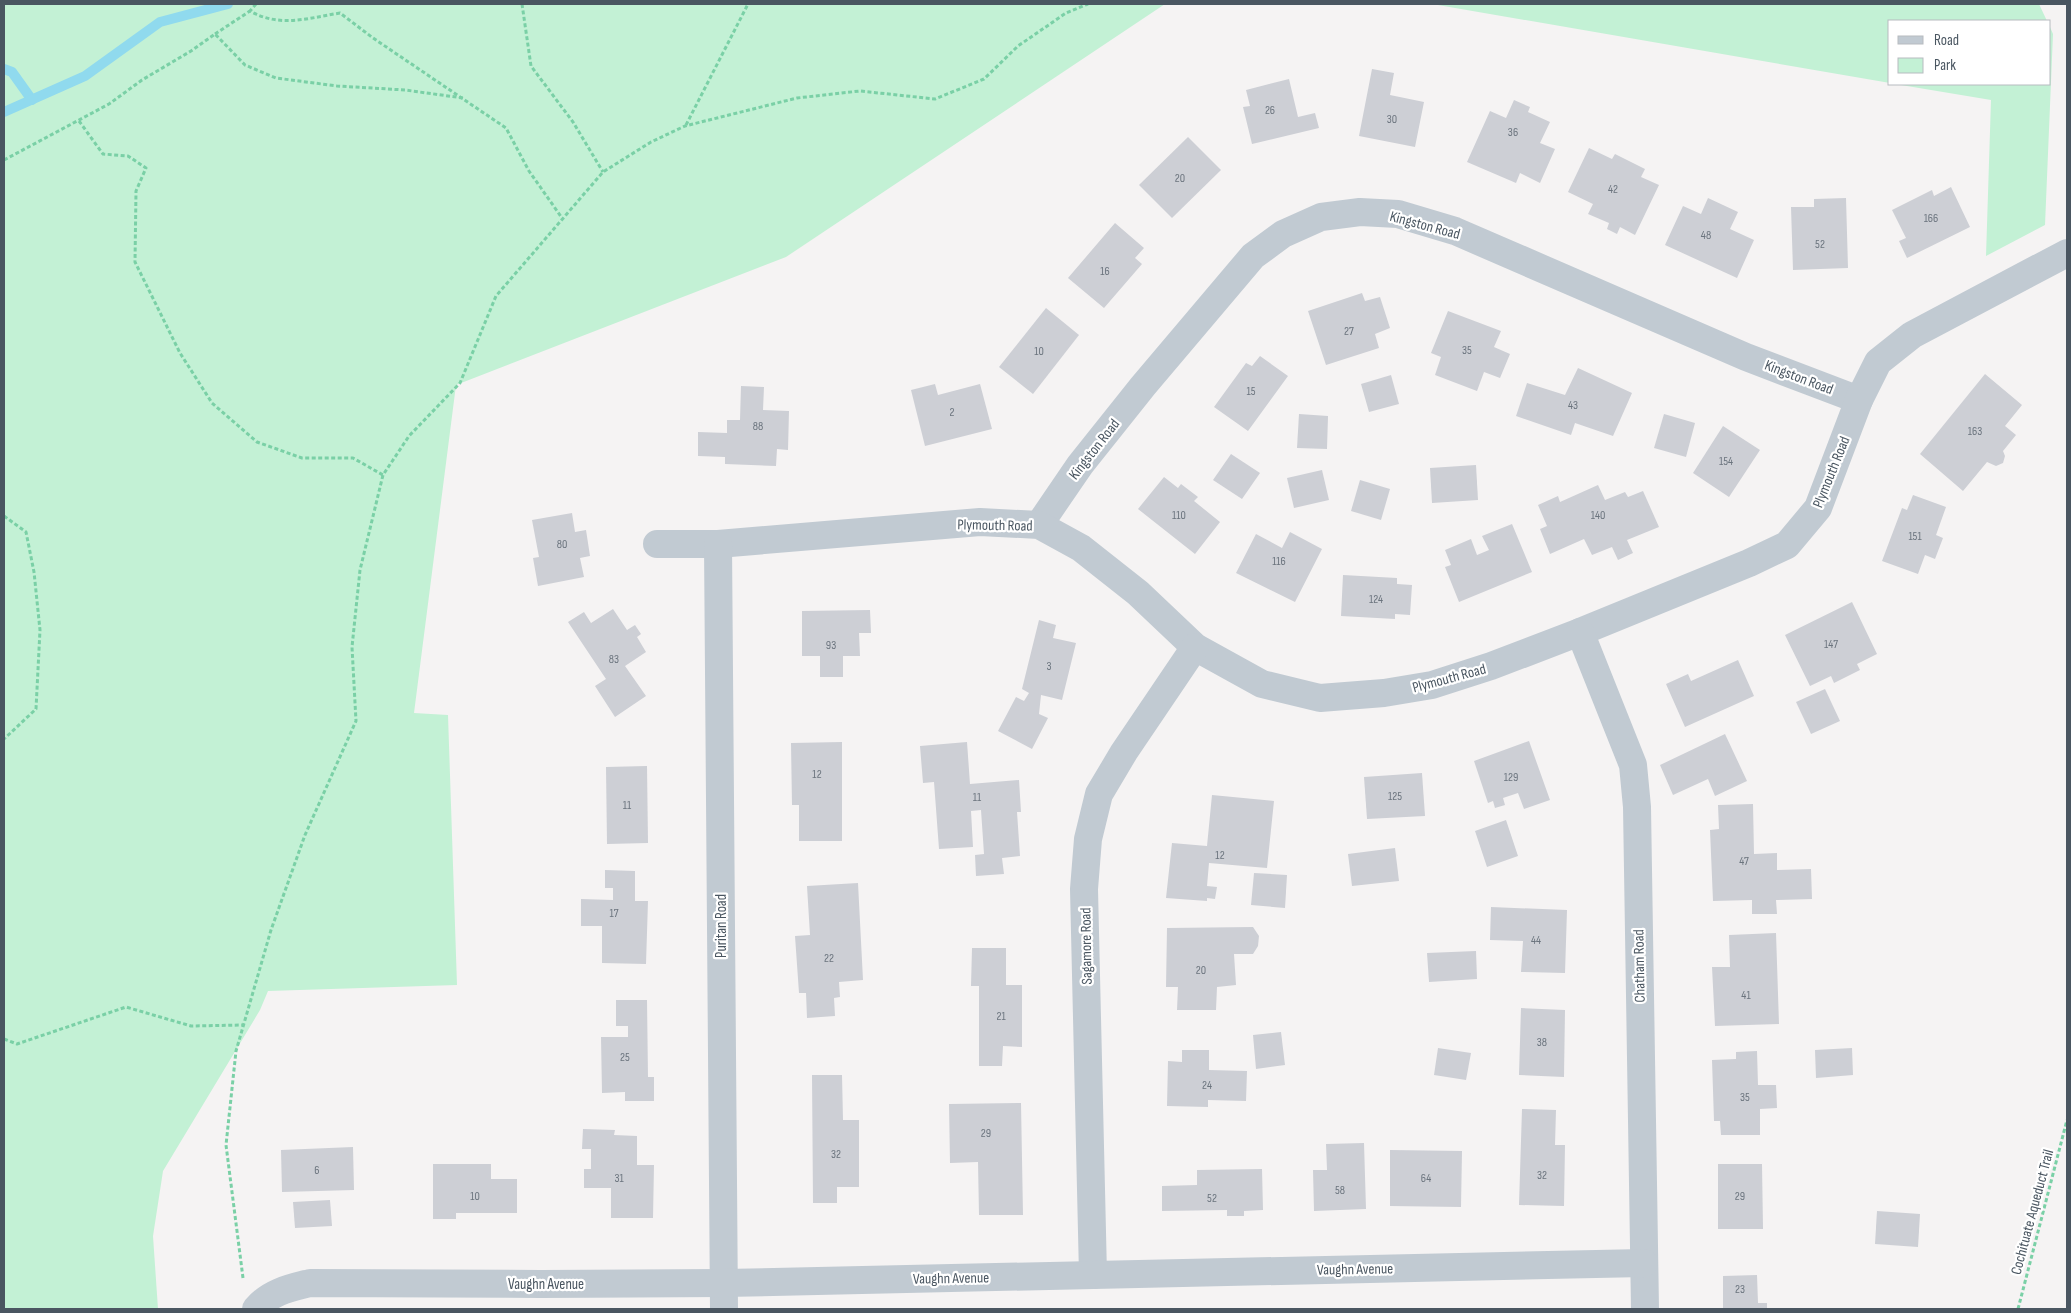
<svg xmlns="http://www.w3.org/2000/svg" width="2071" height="1313" viewBox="0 0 2071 1313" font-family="'Sofia Sans Condensed',sans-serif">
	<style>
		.green { fill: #c3f1d5 }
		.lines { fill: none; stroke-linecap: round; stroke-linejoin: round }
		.stream { stroke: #90daee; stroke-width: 10 }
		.building { fill: #cdcfd5 }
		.path { stroke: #7ad0a6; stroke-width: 3; stroke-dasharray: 4 2.5; stroke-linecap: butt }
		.minor { stroke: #c1cad2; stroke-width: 28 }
		.labels { text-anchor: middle; stroke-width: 4.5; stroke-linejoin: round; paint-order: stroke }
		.number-label { font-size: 12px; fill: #6b747e }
		.street-label { font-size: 15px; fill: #4a5661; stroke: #fff }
	</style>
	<rect width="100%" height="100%" fill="#f5f3f3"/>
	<g class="green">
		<path d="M4 4H1165L786 257 456 385 414 713 448 715 457 985 268 991 260 1010 163 1171 153 1236 158 1309H4Z"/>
		<path d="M1432 4H2039L2047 21H1890V83Z"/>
		<path d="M2050 27 2053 34 2045 225 1986 256 1991 100 1895 84H2050Z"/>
	</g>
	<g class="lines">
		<g class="stream">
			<path d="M4 69 12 72 32 100"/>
			<path d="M4 112 85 76 160 22 228 4"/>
		</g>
	</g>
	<g class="building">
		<path d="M1372 69 1394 73 1390 95 1424 102 1415 147 1359 136Z"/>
		<path d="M1289 79 1298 117 1315 113 1319 128 1252 144 1243 107 1250 106 1246 90Z"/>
		<path d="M1514 100 1530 107 1528 112 1550 122 1540 143 1555 149 1540 183 1520 173 1516 183 1467 162 1490 111 1506 118Z"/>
		<path d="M1188 137 1221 170 1172 218 1139 185Z"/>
		<path d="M1589 148 1612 159 1615 154 1645 169 1641 177 1659 185 1635 235 1620 227 1617 234 1607 229 1609 223 1588 214 1593 204 1568 192Z"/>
		<path d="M1951 187 1970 227 1907 258 1899 241 1906 238 1892 210 1932 190 1934 196Z"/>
		<path d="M1708 198 1738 212 1730 229 1754 240 1737 278 1665 245 1683 206 1701 214Z"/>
		<path d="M1846 198 1848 268 1793 270 1791 207H1814V199Z"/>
		<path d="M1115 223 1144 248 1135 258 1142 264 1104 308 1068 278Z"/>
		<path d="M1362 293 1365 301 1380 297 1390 328 1375 334 1379 348 1326 365 1308 311Z"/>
		<path d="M1046 308 1079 335 1033 394 999 367Z"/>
		<path d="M1448 311 1501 331 1494 347 1510 354 1500 378 1484 372 1477 391 1435 375 1441 357 1431 353Z"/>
		<path d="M1260 356 1288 376 1248 431 1214 407 1246 363 1252 366Z"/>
		<path d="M1578 368 1632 393 1613 436 1575 423 1571 435 1516 416 1527 383 1565 395Z"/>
		<path d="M1985 374 2022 405 2005 426 2016 435 2003 451 2005 456 2003 463 1996 466 1987 462 1963 491 1920 454Z"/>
		<path d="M1391 375 1399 404 1369 412 1361 384Z"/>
		<path d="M935 384 938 395 980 384 992 429 925 446 911 390Z"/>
		<path d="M741 386 764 387 763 410 789 411 788 450 777 449 776 466 725 464V457L698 456V432L727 433V420H740Z"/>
		<path d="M1299 414 1328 416 1327 449 1297 448Z"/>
		<path d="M1664 414 1695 423 1686 457 1654 448Z"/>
		<path d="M1723 426 1760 450 1729 497 1693 473Z"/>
		<path d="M1231 454 1260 473 1242 499 1213 480Z"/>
		<path d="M1476 465 1478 500 1432 503 1430 468Z"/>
		<path d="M1322 470 1329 500 1294 508 1287 478Z"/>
		<path d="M1164 477 1178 488 1181 484 1198 497 1194 501 1220 522 1195 554 1138 509Z"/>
		<path d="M1360 480 1390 489 1381 520 1351 511Z"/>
		<path d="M1598 485 1605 500 1625 492 1628 497 1643 491 1659 527 1627 540 1633 553 1618 560 1612 547 1592 555 1584 539 1550 554 1540 529 1547 526 1538 505 1558 496 1560 502Z"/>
		<path d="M1913 495 1946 507 1936 535 1943 538 1935 559 1925 555 1918 574 1882 561 1902 508 1907 510Z"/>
		<path d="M572 513 575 532 586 530 590 556 580 558 584 577 538 586 533 558 539 557 532 520Z"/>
		<path d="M1512 524 1532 572 1459 602 1445 567 1451 565 1445 550 1471 539 1477 555 1489 550 1482 536Z"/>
		<path d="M1290 532 1322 549 1295 602 1236 573 1256 534 1282 548Z"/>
		<path d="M1343 575 1397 578V584L1412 585 1410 615 1395 614V619L1341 616Z"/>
		<path d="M1852 602 1877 654 1857 664 1860 670 1834 683 1831 676 1810 686 1785 635Z"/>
		<path d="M613 609 627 630 635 625 641 634 637 637 646 652 625 666 646 696 615 717 595 686 606 679 568 622 584 612 591 623Z"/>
		<path d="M870 610 871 633H859L860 656H843V677H820V656H802V611Z"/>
		<path d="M1039 620 1056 625 1053 638 1076 643 1062 700 1041 695 1039 714 1048 718 1032 749 998 731 1016 697 1024 701 1029 693 1022 689Z"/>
		<path d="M1738 660 1754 696 1685 727 1666 684 1688 674 1691 681Z"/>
		<path d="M1825 689 1840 721 1811 734 1796 702Z"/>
		<path d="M1725 734 1747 781 1715 796 1708 779 1673 795 1660 765Z"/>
		<path d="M1529 741 1550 800 1524 809 1518 793 1503 798 1505 805 1495 808 1493 801 1488 803 1474 761Z"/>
		<path d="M842 742V841H799V805H792L791 743Z"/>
		<path d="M967 742 970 784 1019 780 1021 812H1017L1020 856 1002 858 1004 874 976 876 975 855 984 854 981 810 971 811 973 847 939 849 934 782 923 783 920 746Z"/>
		<path d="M647 766 648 843 607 844 606 767Z"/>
		<path d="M1422 773 1425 816 1367 819 1364 777Z"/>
		<path d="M1212 795 1274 801 1267 868 1209 863 1207 886 1217 887 1215 899 1207 898V901L1166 898 1172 843 1207 846Z"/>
		<path d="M1753 804 1754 854 1777 853V870L1811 869 1812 899 1776 900 1777 914H1752V900L1713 901 1710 830 1719 829 1718 805Z"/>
		<path d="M1506 820 1518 856 1487 867 1475 831Z"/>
		<path d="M1395 848 1399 881 1352 886 1348 854Z"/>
		<path d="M605 870 635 871V901H648L646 964 602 963V926H581V899L613 900V888H605Z"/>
		<path d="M1254 873 1287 875 1285 908 1251 905Z"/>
		<path d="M858 883 863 980 839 982 840 997 834 998 835 1016 807 1018 806 993H799L795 936 810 935 807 886Z"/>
		<path d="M1491 907 1567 910 1565 973 1521 972 1523 941 1490 940Z"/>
		<path d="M1253 927 1259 936 1258 946 1253 954H1234L1236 985 1217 987 1216 1010H1177L1178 987H1166L1167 928Z"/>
		<path d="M1776 933 1779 1024 1715 1026 1712 967H1730L1729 935Z"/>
		<path d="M972 948H1006V985H1022V1047L1003 1046 1002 1066H979V986H971Z"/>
		<path d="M1476 951 1477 979 1429 982 1427 953Z"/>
		<path d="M616 1000H647L648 1077H654V1101H625V1092L602 1093 601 1037H628V1026H616Z"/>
		<path d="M1521 1008 1565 1010 1564 1077 1519 1075Z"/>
		<path d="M1281 1032 1285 1065 1256 1069 1253 1035Z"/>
		<path d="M1438 1048 1471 1053 1466 1080 1434 1075Z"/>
		<path d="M1852 1048 1853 1075 1816 1078 1815 1050Z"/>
		<path d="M1182 1050H1209V1070L1247 1071 1246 1101 1208 1100V1107L1167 1106 1168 1061 1182 1062Z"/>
		<path d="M1757 1051 1758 1085H1776L1777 1108 1760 1109V1135H1721L1720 1121H1714L1712 1060 1736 1059V1052Z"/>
		<path d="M812 1075H842L843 1120H859V1187H837V1203H813Z"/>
		<path d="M1021 1103 1023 1215H979L978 1162 950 1163 949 1104Z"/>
		<path d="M1522 1109 1556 1110 1555 1145H1565L1564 1206 1519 1205Z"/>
		<path d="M583 1129 615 1130 614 1135 637 1136V1165H654L653 1218H611V1188H584V1169H591V1149H582Z"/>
		<path d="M1364 1143 1366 1209 1314 1211 1313 1170H1327L1326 1144Z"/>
		<path d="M353 1147 354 1190 282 1192 281 1150Z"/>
		<path d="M1390 1150 1462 1151 1461 1207 1390 1206Z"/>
		<path d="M433 1164H491V1179H517V1213H456V1219H433Z"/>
		<path d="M1718 1164H1762L1763 1229H1718Z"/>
		<path d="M1262 1169 1263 1210 1244 1211V1216H1227V1210L1162 1211V1186L1197 1185V1170Z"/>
		<path d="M330 1200 332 1226 295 1228 293 1202Z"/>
		<path d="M1877 1211 1920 1214 1918 1247 1875 1244Z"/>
		<path d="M1757 1275 1758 1303H1767V1309H1723V1276Z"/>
	</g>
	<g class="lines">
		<g class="path">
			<path d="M256 4 250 11C279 28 309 18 340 13L373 38 506 128 529 171 562 218"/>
			<path d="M522 4 531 66 573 122 603 172"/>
			<path d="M215 34 250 11"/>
			<path d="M79 121 103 154 128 156 146 168 136 191 135 262 180 353 212 403 257 442 302 458H353L383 475"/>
			<path d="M686 125 748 4"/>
			<path d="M4 160 109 104 142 80 191 51 215 34 245 65 276 78 337 86 405 90 463 98"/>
			<path d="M4 516 26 532 34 572 40 630 36 709 4 739"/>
			<path d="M4 1039 17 1044 126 1007 191 1026 243 1025"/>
			<path d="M243 1278 226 1145 236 1051 271 930 305 835 356 721 352 647 360 570 383 475 409 436 460 383 496 296 603 172 651 142 685 126 797 98 860 91 935 99 984 79 1018 46 1066 13 1088 4"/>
			<path d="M2018 1309 2067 1120"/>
		</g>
		<g class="minor">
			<path d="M1039 525 1080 465 1143 386 1253 256 1283 234 1321 217 1360 212 1398 214 1455 231 1746 357 1859 400"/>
			<path d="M657 544H718L980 522 1039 525 1081 548 1138 593 1195 647 1262 684 1320 698 1384 693 1432 685 1491 666 1580 632 1749 563 1787 545 1818 508 1859 400 1878 362 1912 335 2067 253"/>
			<path d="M718 544 724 1309"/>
			<path d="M1580 632 1633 765 1637 807 1645 1309"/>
			<path d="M1093 1275 1084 889 1088 839 1099 794 1124 752 1195 647"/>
			<path d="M256 1309C270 1292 290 1288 310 1283L541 1284 724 1283 1644 1263"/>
		</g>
	</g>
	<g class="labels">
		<g class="number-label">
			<text x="1270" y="114">26</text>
			<text x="1392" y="123">30</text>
			<text x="1513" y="136">36</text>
			<text x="1180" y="182">20</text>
			<text x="1613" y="193">42</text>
			<text x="1931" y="222">166</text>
			<text x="1706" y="239">48</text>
			<text x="1820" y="248">52</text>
			<text x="1105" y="275">16</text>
			<text x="1349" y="335">27</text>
			<text x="1467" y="354">35</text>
			<text x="1039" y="355">10</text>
			<text x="1251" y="395">15</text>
			<text x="1573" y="409">43</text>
			<text x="952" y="416">2</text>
			<text x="758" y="430">88</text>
			<text x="1975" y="435">163</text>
			<text x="1726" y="465">154</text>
			<text x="1179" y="519">110</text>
			<text x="1598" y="519">140</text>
			<text x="1915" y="540">151</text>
			<text x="562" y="548">80</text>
			<text x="1279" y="565">116</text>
			<text x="1376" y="603">124</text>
			<text x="1831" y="648">147</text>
			<text x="831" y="649">93</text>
			<text x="614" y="663">83</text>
			<text x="1049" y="670">3</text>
			<text x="817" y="778">12</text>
			<text x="1511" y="781">129</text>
			<text x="1395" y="800">125</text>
			<text x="977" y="801">11</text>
			<text x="627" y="809">11</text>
			<text x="1220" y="859">12</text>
			<text x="1744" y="865">47</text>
			<text x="614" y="917">17</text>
			<text x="1536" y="944">44</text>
			<text x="829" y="962">22</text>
			<text x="1201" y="974">20</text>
			<text x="1746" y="999">41</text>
			<text x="1001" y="1020">21</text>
			<text x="1542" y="1046">38</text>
			<text x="625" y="1061">25</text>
			<text x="1207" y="1089">24</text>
			<text x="1745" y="1101">35</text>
			<text x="986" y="1137">29</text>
			<text x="836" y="1158">32</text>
			<text x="317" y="1174">6</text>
			<text x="1542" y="1179">32</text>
			<text x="619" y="1182">31</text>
			<text x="1426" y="1182">64</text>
			<text x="1340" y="1194">58</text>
			<text x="475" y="1200">10</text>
			<text x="1740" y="1200">29</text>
			<text x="1212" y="1202">52</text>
			<text x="1740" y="1293">23</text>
		</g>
		<g class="street-label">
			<text transform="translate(1425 225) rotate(15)" y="5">Kingston Road</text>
			<text transform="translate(1799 377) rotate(21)" y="5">Kingston Road</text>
			<text transform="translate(1094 449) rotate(-52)" y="5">Kingston Road</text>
			<text transform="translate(1831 472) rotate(-68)" y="5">Plymouth Road</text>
			<text transform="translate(995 525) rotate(1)" y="5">Plymouth Road</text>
			<text transform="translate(1449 678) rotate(-15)" y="5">Plymouth Road</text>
			<text transform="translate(721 926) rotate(-90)" y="5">Puritan Road</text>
			<text transform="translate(1086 946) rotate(-91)" y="5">Sagamore Road</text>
			<text transform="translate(1639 966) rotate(-91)" y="5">Chatham Road</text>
			<text transform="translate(2032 1212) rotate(-75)" y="5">Cochituate Aqueduct Trail</text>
			<text transform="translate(1355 1269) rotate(-1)" y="5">Vaughn Avenue</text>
			<text transform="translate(951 1278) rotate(-1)" y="5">Vaughn Avenue</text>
			<text x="546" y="1289">Vaughn Avenue</text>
		</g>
	</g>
	<rect width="2071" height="1313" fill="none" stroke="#4a5661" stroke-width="10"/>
	<rect x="1888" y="20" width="162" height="65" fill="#ffffff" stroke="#b7bbc0"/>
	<rect x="1898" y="36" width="25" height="8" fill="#c1cad2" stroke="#b7bbc0"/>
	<text x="1934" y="45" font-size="15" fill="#4a5661">Road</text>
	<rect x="1898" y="58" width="25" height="15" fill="#c3f1d5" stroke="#b7bbc0"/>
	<text x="1934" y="70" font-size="15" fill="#4a5661">Park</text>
</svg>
